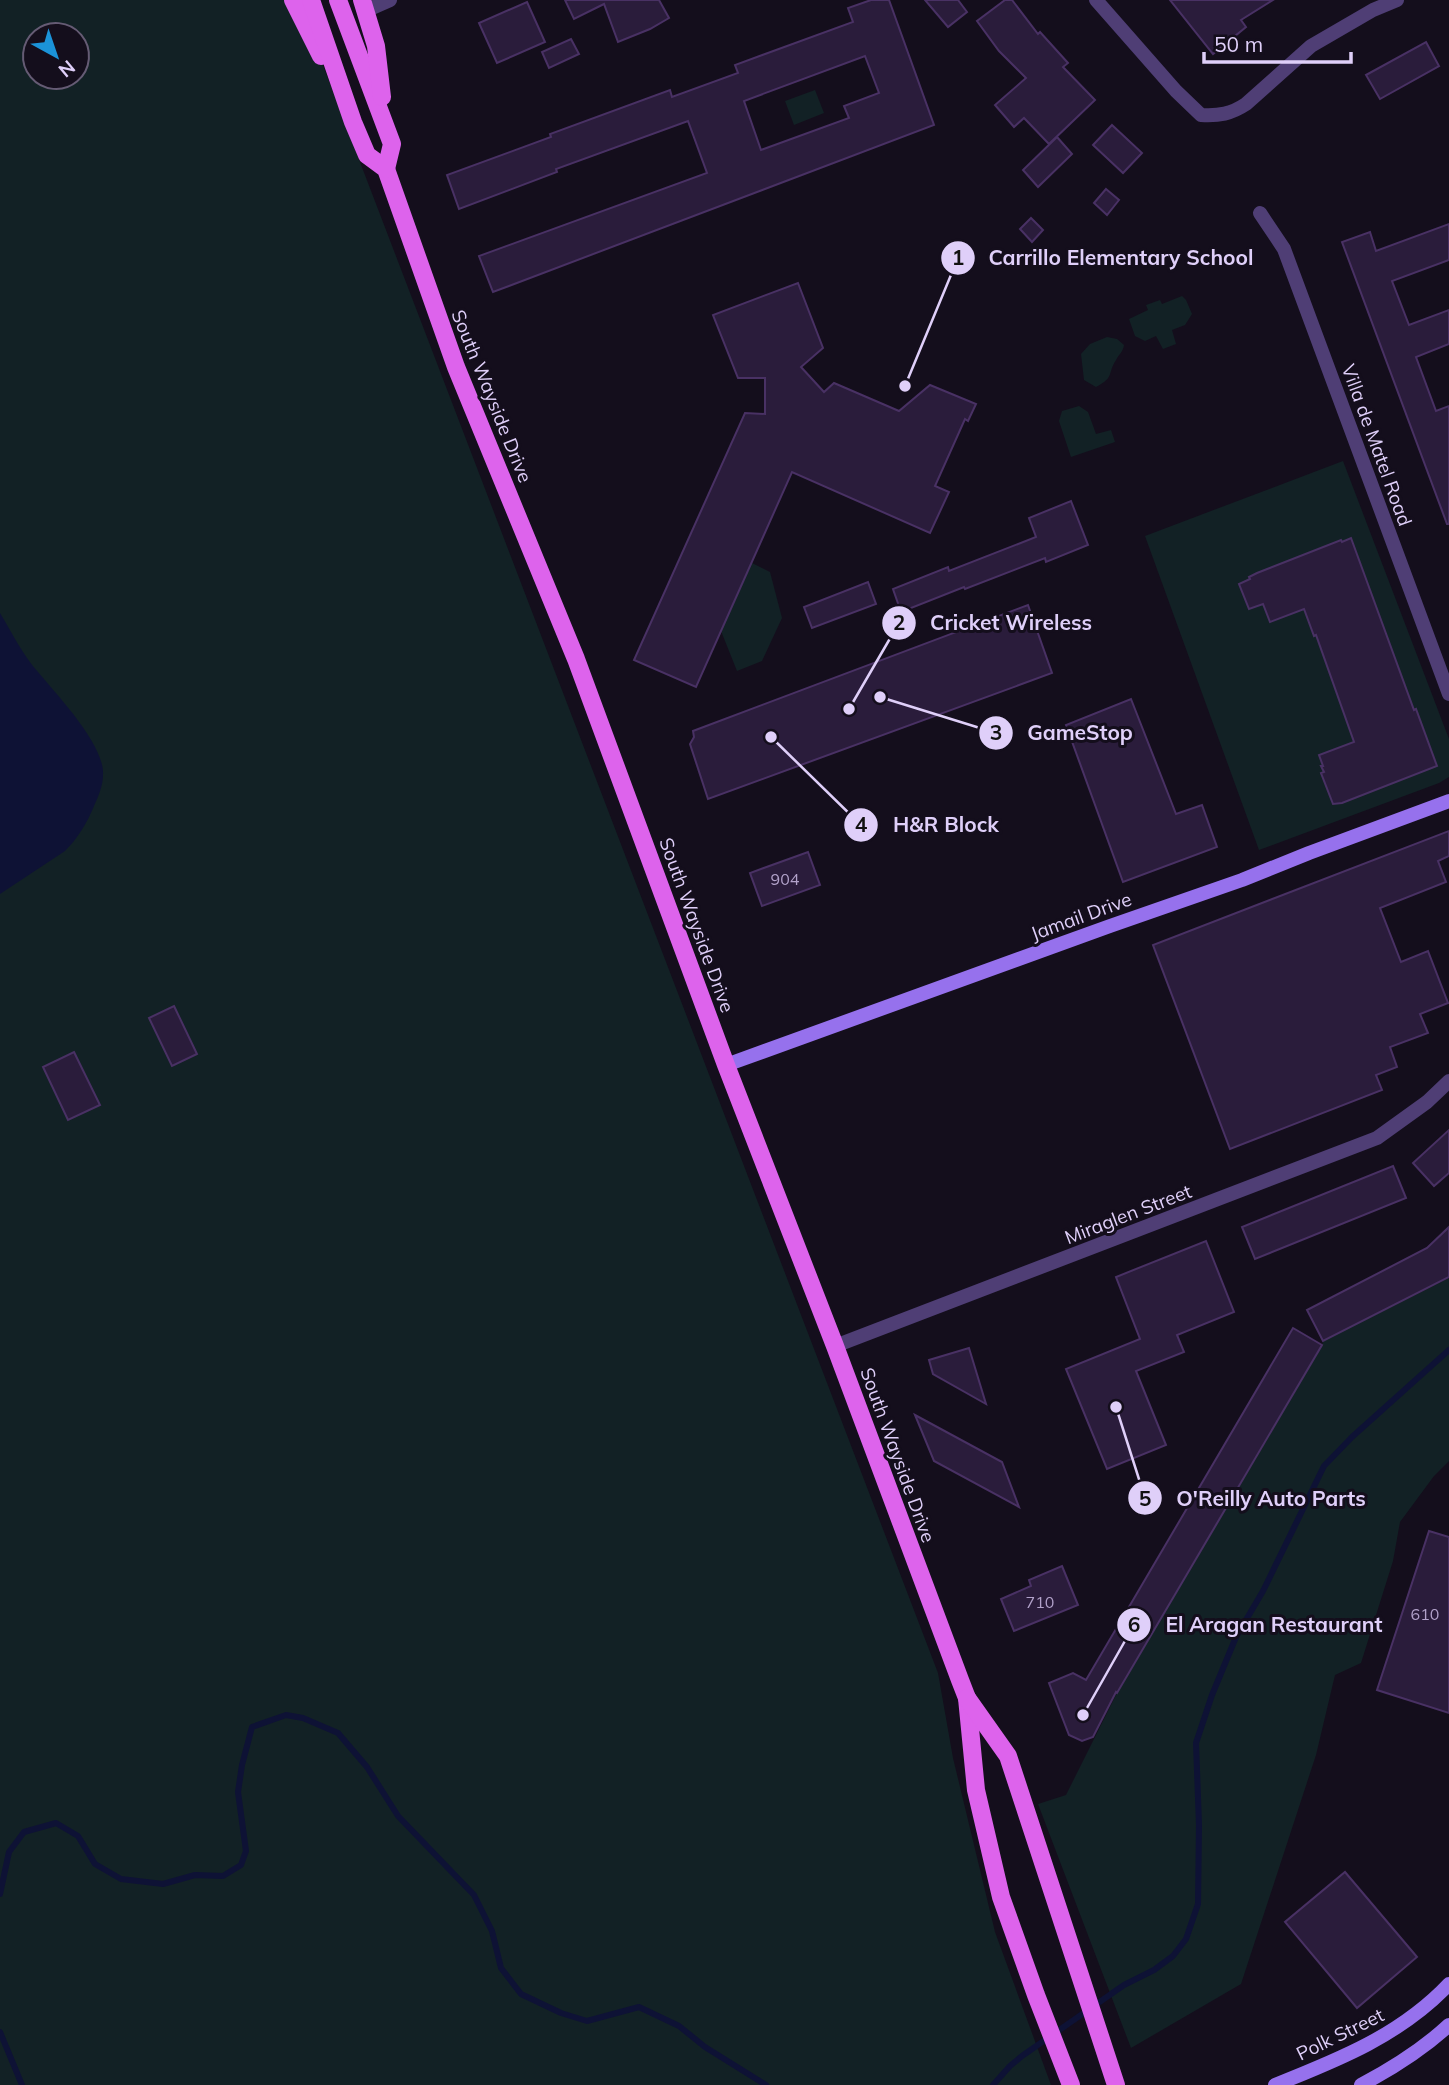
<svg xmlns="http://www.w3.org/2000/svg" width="1449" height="2085" viewBox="0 0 1449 2085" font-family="Mulish,sans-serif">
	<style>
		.green { fill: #122125; fill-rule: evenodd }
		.water { fill: #0e1235 }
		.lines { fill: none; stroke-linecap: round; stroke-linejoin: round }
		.stream { stroke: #0e1235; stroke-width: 6 }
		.building { fill: #2a1c3b; stroke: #493164; stroke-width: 2; fill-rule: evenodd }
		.street { stroke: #4f3e75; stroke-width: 14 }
		.secondary { stroke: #9671ed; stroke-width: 14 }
		.primary { stroke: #dd63ec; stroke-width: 18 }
		.labels { text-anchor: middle; stroke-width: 6; stroke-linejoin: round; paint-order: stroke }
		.number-label { font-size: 16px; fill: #b2a2ca }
		.street-label { font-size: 19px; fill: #dfcff9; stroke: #140e1c }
		.leader { fill: none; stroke: #dfcff9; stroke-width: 2.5 }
		.callout-dot { fill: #dfcff9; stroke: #140e1c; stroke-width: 2.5 }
		.mark-label { font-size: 21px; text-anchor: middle; font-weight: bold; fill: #111 }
		.callout-label { font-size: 21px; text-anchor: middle; font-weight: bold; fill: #dfcff9; stroke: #140e1c; stroke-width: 6; stroke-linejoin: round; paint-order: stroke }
	</style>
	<rect width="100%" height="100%" fill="#140e1c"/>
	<g class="green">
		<path d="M0 0H298L938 1673 953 1758 995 1932 1051 2085H0ZM35 35H77V77H35Z"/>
		<path d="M815 90 824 113 794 125 785 101Z"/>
		<path d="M1182 296 1186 300 1192 314 1185 325 1172 330 1176 344 1163 349 1156 336 1145 341 1135 336 1129 319 1148 310 1146 305 1160 300 1162 304Z"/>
		<path d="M1107 337 1117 339 1124 345C1123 352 1119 354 1116 360 1107 374 1115 377 1096 387L1084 380 1081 354 1090 344Z"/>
		<path d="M1079 406 1088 412 1096 434 1111 430 1115 442 1071 457 1059 421 1062 411Z"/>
		<path d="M1343 461 1449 739V777L1439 783 1259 850 1145 536Z"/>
		<path d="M752 563 770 572 782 618 762 661 737 671 721 631Z"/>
		<path d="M1449 1278V1461L1434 1476 1400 1522 1393 1561 1361 1663 1335 1675 1316 1755 1241 1984 1131 2048 1038 1804 1066 1795 1117 1693 1322 1346 1323 1341Z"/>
	</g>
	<path class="water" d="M0 613C12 633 23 655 38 672 57 695 105 745 103 775 103 786 98 797 94 806 87 823 78 838 65 851L0 894Z"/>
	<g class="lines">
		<g class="stream">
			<path d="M0 1894 9 1852 24 1832 56 1823 78 1836 95 1864 121 1879 163 1884 195 1875 223 1876 241 1865 246 1851 238 1792 242 1765 252 1727 286 1715 303 1718 338 1733 367 1767 398 1816 474 1895 492 1931 501 1968 521 1994 561 2013 587 2021 639 2007 679 2026 705 2047 766 2085"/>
			<path d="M0 2032 22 2085"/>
			<path d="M993 2085 1010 2066 1022 2056 1124 1985 1154 1970 1173 1956 1186 1939 1198 1904 1199 1825 1196 1743 1212 1695 1236 1637 1263 1591 1324 1466 1352 1437 1449 1350"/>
		</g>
	</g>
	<g class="building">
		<path d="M565 0H659L669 18 650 29 618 42 604 4 574 19Z"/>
		<path d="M871 0H889L934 125 493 292 479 256 707 173 688 121 556 169 557 172 459 209 447 175 551 137 550 134 670 90 672 97 738 73 735 65 853 22 848 8ZM865 56 879 93 844 106 849 118 761 150 744 101Z"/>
		<path d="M925 0H958L967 12 948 27Z"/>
		<path d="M1005 0H1012L1038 34 1040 32 1068 63 1063 67 1095 100 1049 144 1024 118 1014 127 995 105 1026 78 999 51 977 21Z"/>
		<path d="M1170 0H1273L1241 20 1246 27 1213 54Z"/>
		<path d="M527 2 545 42 497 63 479 23Z"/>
		<path d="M571 39 579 54 549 68 542 52Z"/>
		<path d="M1426 42 1439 66 1380 99 1366 75Z"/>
		<path d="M1112 125 1142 153 1123 173 1093 145Z"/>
		<path d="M1057 137 1072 154 1038 187 1023 170Z"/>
		<path d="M1106 189 1119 200 1107 215 1094 203Z"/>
		<path d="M1031 218 1043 230 1032 242 1020 229Z"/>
		<path d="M1449 224V260L1392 281 1409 325 1449 310V344L1416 357 1436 411 1449 406V524H1447L1342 242 1370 232 1376 251Z"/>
		<path d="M798 283 823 348 801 367 824 392 834 383 899 411 930 385 976 404 968 421 965 419 935 486 949 492 930 533 792 472 696 687 634 660 745 413 765 414V378H738L713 315Z"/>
		<path d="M1071 501 1088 545 1046 562 1045 558 965 589 964 587 901 612 893 589 948 567 949 571 1036 537 1029 518Z"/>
		<path d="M1351 538 1414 710 1416 709 1437 766 1342 803 1333 804 1321 773 1324 772 1321 766H1323L1319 755 1354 742 1316 635 1314 636 1304 609 1270 622 1263 604 1249 609 1239 584 1250 579 1249 577 1257 573 1341 540 1342 542Z"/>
		<path d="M868 582 876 604 812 628 804 607Z"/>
		<path d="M1028 605 1052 673 708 799 690 744 694 737 693 731Z"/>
		<path d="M1131 699 1176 814 1202 805 1217 847 1123 882 1066 725Z"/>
		<path d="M1449 831V856L1438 861 1446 882 1380 908 1401 962 1428 951 1448 1003 1420 1014 1428 1033 1390 1047 1397 1067 1376 1075 1382 1090 1230 1149 1153 945Z"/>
		<path d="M808 852 820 885 762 906 750 873Z"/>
		<path d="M174 1006 197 1054 172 1066 149 1018Z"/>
		<path d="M74 1052 100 1105 68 1120 43 1067Z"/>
		<path d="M1449 1130V1173L1434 1186 1413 1163Z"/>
		<path d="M1393 1166 1406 1198 1255 1259 1242 1227Z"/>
		<path d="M1449 1227V1277L1323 1341 1307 1310 1427 1248Z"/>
		<path d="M1206 1241 1234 1312 1177 1335 1184 1352 1136 1371 1166 1445 1107 1469 1066 1369 1140 1339 1116 1277Z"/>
		<path d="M1293 1328 1322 1345 1117 1693 1116 1692 1093 1737 1082 1741 1069 1735 1049 1683 1073 1673 1086 1680Z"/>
		<path d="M969 1348 986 1404 933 1374 929 1360Z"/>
		<path d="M915 1415 1002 1462 1019 1507 934 1461Z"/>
		<path d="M1429 1531 1449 1537V1713L1377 1690Z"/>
		<path d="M1062 1566 1078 1605 1014 1631 1001 1599 1031 1586 1029 1580Z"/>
		<path d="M1345 1872 1417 1957 1357 2008 1285 1922Z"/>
	</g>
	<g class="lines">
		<g class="street">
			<path d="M1096 0 1176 91 1201 115C1219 116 1231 114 1246 104L1311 46 1373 10 1397 0"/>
			<path d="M365 11 390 0"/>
			<path d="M1260 213 1284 249 1449 694"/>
			<path d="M835 1346 1377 1138 1427 1102 1449 1081"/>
		</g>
		<g class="secondary">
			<path d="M726 1065 1110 926 1242 880 1309 853 1449 801"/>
			<path d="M1275 2085C1338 2060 1401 2035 1449 1984"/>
			<path d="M1361 2085C1393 2068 1422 2050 1449 2025"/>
		</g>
		<g class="primary">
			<path d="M293 0 321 56"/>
			<path d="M311 0 353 122 367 155 386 169 456 367 576 659 726 1065 835 1346 960 1680 967 1698 976 1790 1001 1897 1036 1995 1071 2085"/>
			<path d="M338 0 392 144 386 169"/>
			<path d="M362 0 376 46 382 97"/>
			<path d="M967 1698 1008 1756 1116 2085"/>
		</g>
	</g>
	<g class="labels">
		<g class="number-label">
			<text x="785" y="885">904</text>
			<text x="1040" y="1608">710</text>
			<text x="1425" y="1620">610</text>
		</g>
		<g class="street-label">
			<text transform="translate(492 396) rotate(68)" y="7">South Wayside Drive</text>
			<text transform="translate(1377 445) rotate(70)" y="7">Villa de Matel Road</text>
			<text transform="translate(1081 916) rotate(-20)" y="7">Jamail Drive</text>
			<text transform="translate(697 925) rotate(70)" y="7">South Wayside Drive</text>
			<text transform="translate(1128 1214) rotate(-21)" y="7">Miraglen Street</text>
			<text transform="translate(898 1455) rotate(70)" y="7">South Wayside Drive</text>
			<text transform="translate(1340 2034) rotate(-26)" y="7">Polk Street</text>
		</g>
	</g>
	<path class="leader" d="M905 386L958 258M849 709L899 623M880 697L996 733M771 737L861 825M1116 1407L1145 1498M1083 1715L1134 1625"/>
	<g class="callout-dot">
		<circle cx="905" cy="386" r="7"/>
		<circle cx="849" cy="709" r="7"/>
		<circle cx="880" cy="697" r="7"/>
		<circle cx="771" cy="737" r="7"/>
		<circle cx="1116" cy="1407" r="7"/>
		<circle cx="1083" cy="1715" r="7"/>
		<circle cx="958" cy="258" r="18"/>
		<circle cx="899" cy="623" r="18"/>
		<circle cx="996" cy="733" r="18"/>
		<circle cx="861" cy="825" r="18"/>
		<circle cx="1145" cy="1498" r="18"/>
		<circle cx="1134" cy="1625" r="18"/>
	</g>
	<g class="mark-label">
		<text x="958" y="265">1</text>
		<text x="899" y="630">2</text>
		<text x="996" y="740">3</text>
		<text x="861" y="832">4</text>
		<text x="1145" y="1506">5</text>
		<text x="1134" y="1632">6</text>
	</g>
	<g class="callout-label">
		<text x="1121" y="265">Carrillo Elementary School</text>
		<text x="1011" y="630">Cricket Wireless</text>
		<text x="1080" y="740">GameStop</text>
		<text x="946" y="832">H&amp;R Block</text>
		<text x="1271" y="1506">O'Reilly Auto Parts</text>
		<text x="1274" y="1632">El Aragan Restaurant</text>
	</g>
	<g transform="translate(56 56) rotate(140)"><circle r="33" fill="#140e1c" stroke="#655b74" stroke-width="2"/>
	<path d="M0-5L12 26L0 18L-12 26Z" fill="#1b93d9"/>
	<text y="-10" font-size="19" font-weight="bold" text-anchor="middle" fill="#dfcff9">N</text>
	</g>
	<path d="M1204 52v10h147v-10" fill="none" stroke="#dfcff9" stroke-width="3.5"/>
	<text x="1214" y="52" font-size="21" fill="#dfcff9" stroke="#140e1c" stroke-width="5" paint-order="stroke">50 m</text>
</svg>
